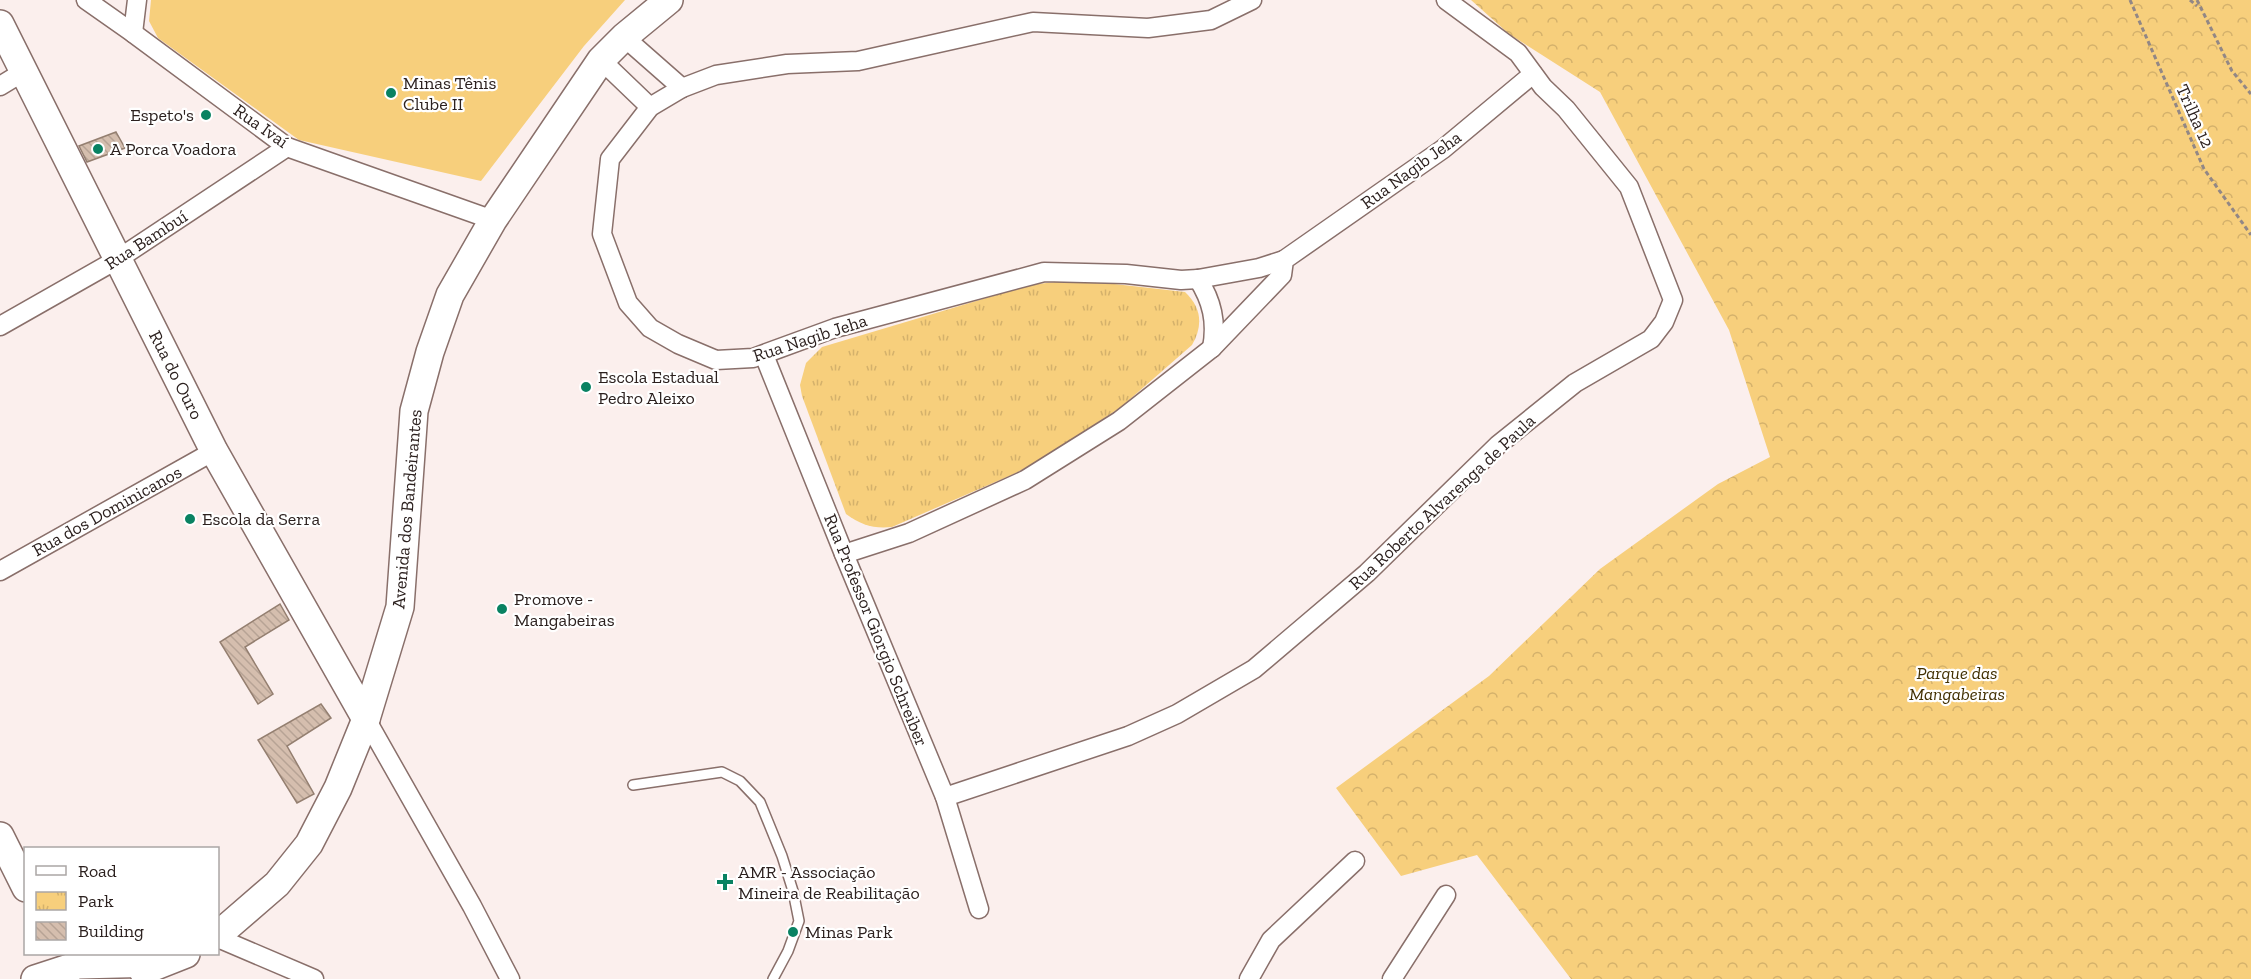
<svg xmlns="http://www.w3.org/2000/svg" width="2251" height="979" viewBox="0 0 2251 979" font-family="'Zilla Slab',serif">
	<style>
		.grass { fill: #f7cf7c }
		.forest { fill: url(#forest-crowns) }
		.park { fill: url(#park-tufts) }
		.building { fill: url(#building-back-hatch); stroke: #947f70; stroke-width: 1.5 }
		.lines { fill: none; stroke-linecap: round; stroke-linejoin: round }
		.lane-casing { stroke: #896f6a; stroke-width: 12 }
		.street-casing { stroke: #896f6a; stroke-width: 21 }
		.secondary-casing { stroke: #896f6a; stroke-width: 30 }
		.path { stroke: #928785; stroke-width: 3; stroke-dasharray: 4.5 3; stroke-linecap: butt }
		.lane { stroke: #fff; stroke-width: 9 }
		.street { stroke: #fff; stroke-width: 18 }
		.secondary { stroke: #fff; stroke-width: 27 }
		.poi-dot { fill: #098262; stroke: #fff; stroke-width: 2 }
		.labels { text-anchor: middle; stroke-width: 4.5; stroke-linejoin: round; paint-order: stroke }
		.poi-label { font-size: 18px; fill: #2c211f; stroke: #fff; text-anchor: start }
		.street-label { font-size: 18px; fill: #2c211f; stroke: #fff }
		.park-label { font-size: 18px; font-style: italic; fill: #423002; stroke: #fff }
	</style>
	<defs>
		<pattern id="forest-crowns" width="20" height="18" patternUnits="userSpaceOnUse" patternTransform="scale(1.5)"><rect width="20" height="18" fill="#f7cf7c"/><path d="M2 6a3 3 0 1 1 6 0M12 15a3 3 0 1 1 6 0" fill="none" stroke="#d4b16b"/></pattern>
		<pattern id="park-tufts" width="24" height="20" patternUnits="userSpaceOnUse" patternTransform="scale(1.5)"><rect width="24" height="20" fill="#f7cf7c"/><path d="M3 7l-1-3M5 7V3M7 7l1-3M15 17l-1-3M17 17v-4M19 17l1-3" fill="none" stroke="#d4b16b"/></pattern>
		<pattern id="building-back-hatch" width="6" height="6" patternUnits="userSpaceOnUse" patternTransform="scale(1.5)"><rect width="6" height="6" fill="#d5beae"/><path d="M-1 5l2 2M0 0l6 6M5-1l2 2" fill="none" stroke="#b7a395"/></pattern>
	</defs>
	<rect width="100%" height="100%" fill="#fbefed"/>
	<path class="grass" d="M151 0H625L584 46 481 181 299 140 158 38 149 21Z"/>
	<path class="forest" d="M1471 0H2251V979H1571L1477 855 1401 876 1336 788 1489 676 1600 569 1718 484 1770 457 1729 330 1600 92 1509 34Z"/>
	<path class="park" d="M1063 281H1088L1185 292C1202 308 1203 326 1192 345L1121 407 1052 453 1016 473 892 527C874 529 861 525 846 514L802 396 800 385 806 363 822 347 1030 285Z"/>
	<g class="building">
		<path d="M116 132 125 148 87 162 79 146Z"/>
		<path d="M280 604 289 620 245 647 273 694 258 704 220 642Z"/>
		<path d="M321 704 331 718 287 746 314 794 297 803 258 740Z"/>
	</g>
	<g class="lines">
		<g class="lane-casing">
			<path id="lane" d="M633 785 722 772 740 781 760 802 782 856 793 891 799 921 788 951 773 979"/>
		</g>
		<g class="street-casing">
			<g id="street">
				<path d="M86 0 133 33 287 147 493 220"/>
				<path d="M1252 0 1211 20 1148 28 1033 22 858 61 787 64 716 75 682 88 650 107 610 159 602 234 628 303 650 328 678 344 716 360 753 358 835 328 1044 272 1126 274 1181 280 1198 279 1259 268 1284 260"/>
				<path d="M133 33 137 0"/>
				<path d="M624 37 682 88"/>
				<path d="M601 60 650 107"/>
				<path d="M0 86 23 72"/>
				<path d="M1198 279C1212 301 1217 322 1212 348"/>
				<path d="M0 326 118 259 287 147"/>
				<path d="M764 355 844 554 945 797 979 909"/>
				<path d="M844 554 909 533 1025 480 1119 421 1212 348 1282 275 1284 260 1443 149 1533 74"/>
				<path d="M0 571 214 451"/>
				<path d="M366 719 472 906 510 979"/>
				<path d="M945 797 1128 736 1177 714 1254 669 1367 573 1498 445 1575 383 1651 339 1664 322 1673 300 1629 187 1566 109 1543 87 1518 53 1446 0"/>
				<path d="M218 938 314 979"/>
				<path d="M1249 979 1271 940 1355 861"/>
				<path d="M1392 979 1446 895"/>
			</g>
		</g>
		<g class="secondary-casing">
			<g id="secondary">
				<path d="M0 24 214 451 366 719"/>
				<path d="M0 836 26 888"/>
				<path d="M218 935 277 884 309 844 338 788 366 719 400 607 414 411 430 352 450 295 493 220 601 60 624 37 669 0"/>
				<path d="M143 971 186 954"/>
				<path d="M35 979 78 965 160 963"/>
			</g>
		</g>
		<g class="path">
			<path d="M2130 0 2204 169 2251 235"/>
			<path d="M2190 0 2197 6"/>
			<path d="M2197 0 2232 71 2251 94"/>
		</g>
		<use href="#lane" class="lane"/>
		<use href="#street" class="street"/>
		<use href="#secondary" class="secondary"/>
	</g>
	<g class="poi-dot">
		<circle cx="391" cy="93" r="6"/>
		<circle cx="206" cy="115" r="6"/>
		<circle cx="98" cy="149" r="6"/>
		<circle cx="586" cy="387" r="6"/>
		<circle cx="190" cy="519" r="6"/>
		<circle cx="502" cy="609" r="6"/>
		<path d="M722 873h6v6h6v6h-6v6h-6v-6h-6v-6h6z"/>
		<circle cx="793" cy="932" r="6"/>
	</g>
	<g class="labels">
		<g class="poi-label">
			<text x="403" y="89">Minas Tênis<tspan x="403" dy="21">Clube II</tspan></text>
			<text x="194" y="121" text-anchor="end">Espeto's</text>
			<text x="110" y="155">A Porca Voadora</text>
			<text x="598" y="383">Escola Estadual<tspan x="598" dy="21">Pedro Aleixo</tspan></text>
			<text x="202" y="525">Escola da Serra</text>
			<text x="514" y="605">Promove -<tspan x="514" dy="21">Mangabeiras</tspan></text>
			<text x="738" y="878">AMR - Associação<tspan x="738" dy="21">Mineira de Reabilitação</tspan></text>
			<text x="805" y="938">Minas Park</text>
		</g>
		<g class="street-label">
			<text transform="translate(2195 116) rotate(66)" y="6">Trilha 12</text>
			<text transform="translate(261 126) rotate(35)" y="6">Rua Ivaí</text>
			<text transform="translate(1411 170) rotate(-36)" y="6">Rua Nagib Jeha</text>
			<text transform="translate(146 240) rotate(-33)" y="6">Rua Bambuí</text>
			<text transform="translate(810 338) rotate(-18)" y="6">Rua Nagib Jeha</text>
			<text transform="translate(176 375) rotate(63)" y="6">Rua do Ouro</text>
			<text transform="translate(1442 502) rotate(-43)" y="6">Rua Roberto Alvarenga de Paula</text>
			<text transform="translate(407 509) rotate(-85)" y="6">Avenida dos Bandeirantes</text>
			<text transform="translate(107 511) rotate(-29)" y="6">Rua dos Dominicanos</text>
			<text transform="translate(876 630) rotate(68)" y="6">Rua Professor Giorgio Schreiber</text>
		</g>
		<g class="park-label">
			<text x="1957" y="679">Parque das<tspan x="1957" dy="21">Mangabeiras</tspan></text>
		</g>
	</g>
	<rect x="24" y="847" width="195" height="108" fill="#ffffff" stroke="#aba6a5" stroke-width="1.5"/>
	<rect x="36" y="866" width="30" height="9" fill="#ffffff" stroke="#aba6a5" stroke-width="1.5"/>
	<text x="78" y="877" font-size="18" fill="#2c211f">Road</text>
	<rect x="36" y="892" width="30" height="18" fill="url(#park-tufts)" stroke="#aba6a5" stroke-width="1.5"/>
	<text x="78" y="907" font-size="18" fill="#2c211f">Park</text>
	<rect x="36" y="922" width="30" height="18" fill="url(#building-back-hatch)" stroke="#aba6a5" stroke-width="1.5"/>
	<text x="78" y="937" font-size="18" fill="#2c211f">Building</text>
</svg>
